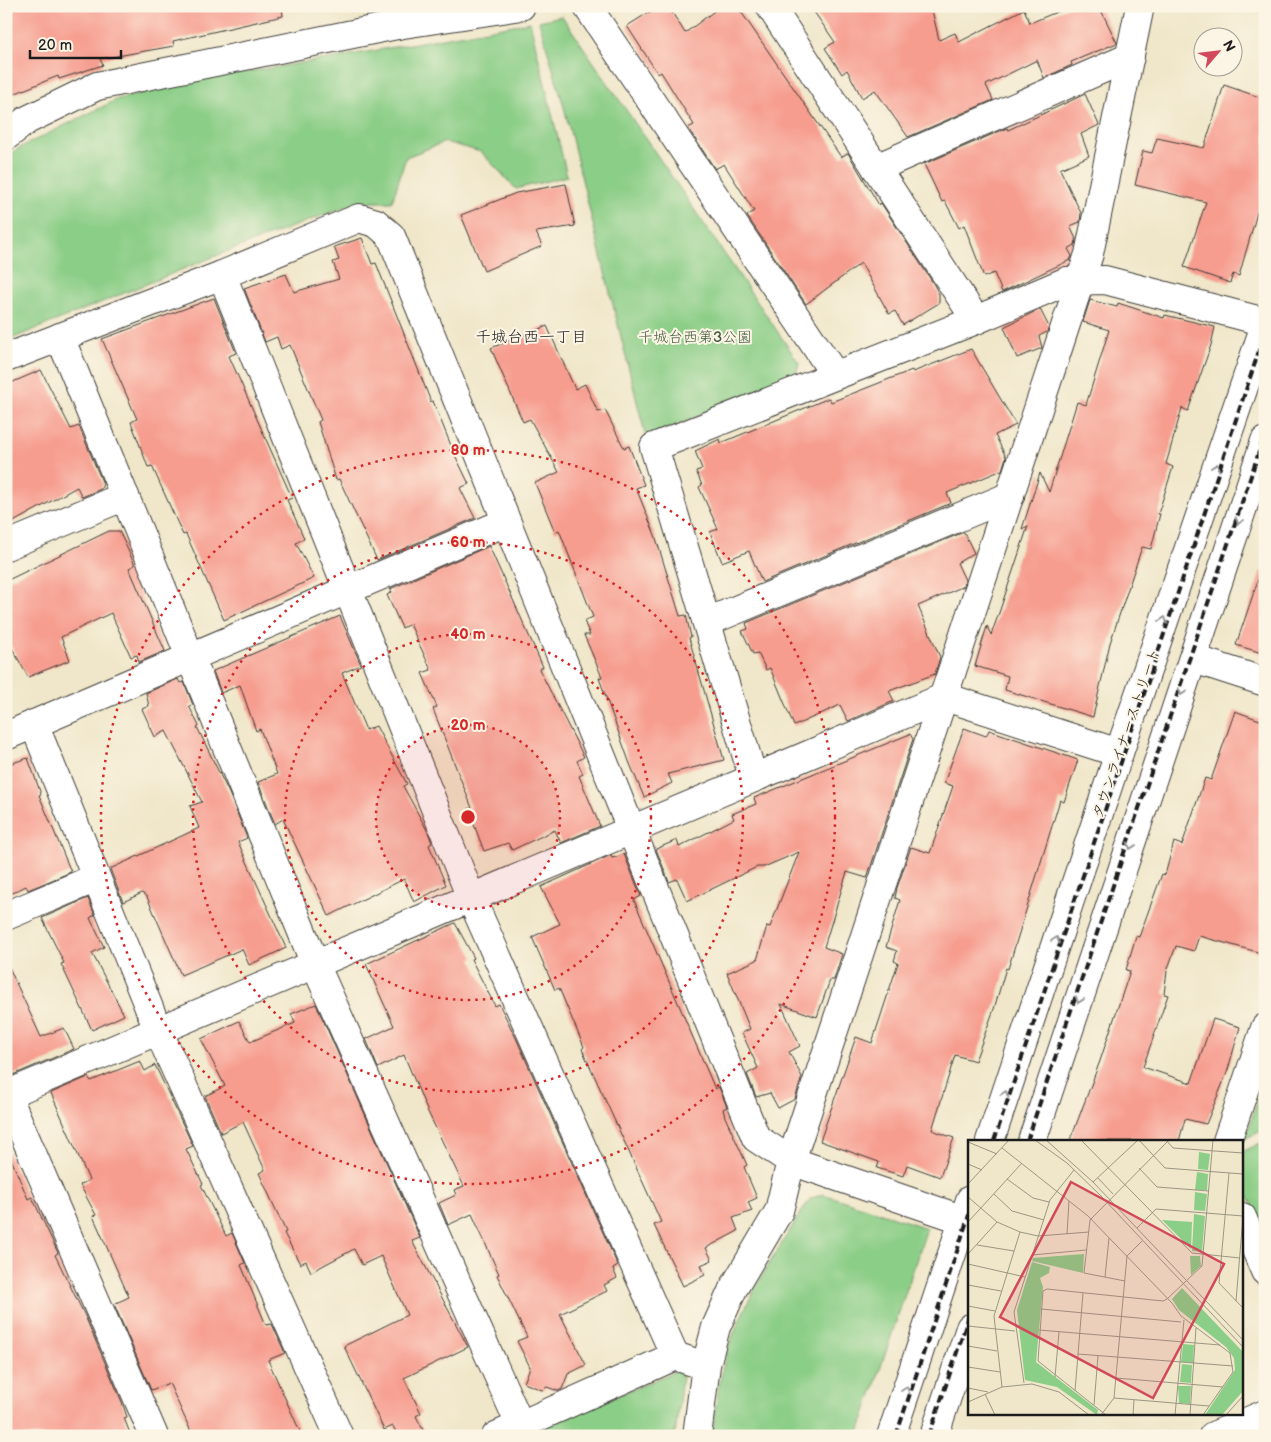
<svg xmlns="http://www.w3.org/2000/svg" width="1271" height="1442" viewBox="0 0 1271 1442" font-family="'Balsamiq Sans','Klee One',sans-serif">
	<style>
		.green { fill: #8bce87; stroke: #547552 }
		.building { fill: #f69d8f }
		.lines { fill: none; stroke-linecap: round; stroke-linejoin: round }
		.minor-casing { stroke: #3c3a36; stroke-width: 30 }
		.tertiary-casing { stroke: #3c3a36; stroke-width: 30 }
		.minor { stroke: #fff; stroke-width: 28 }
		.tertiary { stroke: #fff; stroke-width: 28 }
		.rail { stroke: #1c1c1c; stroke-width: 4; stroke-dasharray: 8 4; stroke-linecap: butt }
		.oneway { stroke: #999 }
		.ring { fill: none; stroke: #d62828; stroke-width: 2.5; stroke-dasharray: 2.5 5 }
		.labels { text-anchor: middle; stroke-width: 4; stroke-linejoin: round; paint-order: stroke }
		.park-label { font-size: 15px; fill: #435a41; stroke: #fcf5e5 }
		.street-label { font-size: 15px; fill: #1c1c1c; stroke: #fcf5e5 }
		.neighbourhood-label { font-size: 16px; fill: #1c1c1c; stroke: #fcf5e5 }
		.inset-road { fill: none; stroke: #9b9684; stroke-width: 1 }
		.view { fill: #d1495b; fill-opacity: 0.15; stroke: #d1495b; stroke-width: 2.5 }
		.inset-edge { fill: none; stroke: #1c1c1c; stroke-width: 2.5 }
		.centre { fill: #d62828; stroke: #fcf5e5; stroke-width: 2.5 }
		.ring-label { font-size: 15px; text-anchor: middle; font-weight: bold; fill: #d62828; stroke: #fcf5e5; stroke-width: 4; stroke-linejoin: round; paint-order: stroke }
	</style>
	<rect width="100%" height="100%" fill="#fcf5e5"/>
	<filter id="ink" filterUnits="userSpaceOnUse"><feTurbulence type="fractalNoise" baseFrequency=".02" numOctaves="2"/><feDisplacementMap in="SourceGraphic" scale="10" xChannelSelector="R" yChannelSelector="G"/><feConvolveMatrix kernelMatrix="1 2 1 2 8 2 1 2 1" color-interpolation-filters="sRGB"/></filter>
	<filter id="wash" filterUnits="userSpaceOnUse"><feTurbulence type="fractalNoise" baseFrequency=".0096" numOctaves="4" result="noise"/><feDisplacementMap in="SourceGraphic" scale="20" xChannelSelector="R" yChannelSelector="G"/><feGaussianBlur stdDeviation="1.12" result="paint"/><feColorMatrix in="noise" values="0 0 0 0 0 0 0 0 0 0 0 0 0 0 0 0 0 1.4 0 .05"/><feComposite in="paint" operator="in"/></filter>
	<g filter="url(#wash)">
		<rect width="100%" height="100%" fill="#f0e7ca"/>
		<g class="green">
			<path d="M562 16 799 363 796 375 646 438 564 107 539 21Z"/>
			<path d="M530 22 567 176 516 189 481 152 445 142 406 157 392 202H370L348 206 223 253 6 341V156L21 147 118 99 192 80 340 57Z"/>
			<path d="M1265 1077V1129L1245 1139Z"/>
			<path d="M1265 1141V1230L1242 1183V1152Z"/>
			<path d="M823 1194 927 1228 858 1436H712C716 1406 719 1375 729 1346 748 1293 780 1246 810 1199Z"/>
			<path d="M683 1368 675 1436H536L541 1428Z"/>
		</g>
		<g id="blocks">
			<g class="building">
				<path d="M6 6H282L283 16 173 41 174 46 100 59 103 65 59 79 58 76 6 97Z"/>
				<path d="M659 6H668L685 33 721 6H737L841 157 848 153 879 205 881 203 933 283 939 294V303L903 325 895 311 889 314 861 263 806 304 747 216 754 211 724 164 715 169 688 128 694 125 661 72 658 74 627 26Z"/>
				<path d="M810 6H931L939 40 955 33 959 42 1024 9 1030 23 1071 6H1099L1117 43 1071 62 1072 65 1044 78 1037 60 986 85 993 100 908 137 875 90 862 98 847 70 842 74 825 48 835 42Z"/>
				<path d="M1224 85 1265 99V200L1261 199 1239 276 1233 274 1230 283 1184 267 1206 202 1135 185 1143 151 1152 153 1157 138 1204 148Z"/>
				<path d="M1085 94 1099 125 1081 134 1089 156 1060 169 1081 213 1080 222 1070 226 1076 239 1075 245 1068 249 1072 256 1070 260 1002 292 994 273 984 277 964 225 959 228 945 201 942 202 924 164 1007 128 1008 130Z"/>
				<path d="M566 184 575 226 536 232 542 246 484 271 461 215 516 193Z"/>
				<path d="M362 238 372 264 376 263 431 402 433 401 454 453 469 484 460 488 475 518 377 560 339 479 336 480 318 422 321 420 290 345 281 349 277 337 265 342 244 288 286 274 294 292 339 279 333 262 339 260 334 247Z"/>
				<path d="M214 298 236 353 229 356 292 498 287 500 304 538 296 543 314 578 224 620 186 534 183 535 152 466 148 467 131 422 137 419 102 339Z"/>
				<path d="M1090 300 1117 307 1118 303 1164 318 1165 315 1215 327 1211 345 1188 411 1182 408 1166 464 1173 467 1158 514H1160L1151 549 1142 547 1110 643 1093 717 1005 690 1008 676 975 666 987 626 991 635 1000 610 1028 526 1022 529 1040 473 1049 492 1077 402 1086 405 1109 330 1083 322Z"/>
				<path d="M1040 309 1049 327 1047 332 1039 336 1042 348 1017 358 1004 327Z"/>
				<path d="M547 326 575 389 585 384 598 412 605 410 624 448 629 446 644 485 636 488 655 535 680 616 686 615 691 637 689 638 724 760 668 774 672 783 644 797 630 764 599 678 602 677 584 635H590L584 621 593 617 559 530 555 532 535 483 559 472 530 419 523 422 491 348Z"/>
				<path d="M971 349 1016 425 995 435 1006 457 1002 470 947 493 951 503 762 582 749 551 722 562 710 532 718 529 699 487 702 485 696 471 702 469 695 451 720 439 721 443 829 398 831 402 912 370 913 372Z"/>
				<path d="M41 370 71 429 79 426 103 484 101 489 82 497 77 487 6 526V385Z"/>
				<path d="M109 531H119L135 565 129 568 165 651 139 662 137 655 131 657 111 613 61 637 70 660 28 677 6 637V581Z"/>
				<path d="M964 532 974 553 957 563 965 580 964 586 918 606 940 657 935 674 889 691 894 701 848 721 840 705 794 726 770 668 766 670 758 653 753 654 742 631 748 629 746 623Z"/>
				<path d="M489 546 543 667 539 669 584 757 577 761 583 774 579 776 600 826 561 843 555 830 512 850 508 843 484 851 468 809 472 808 433 709 437 707 422 673 431 670 410 624 402 628 387 595 392 592 390 589Z"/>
				<path d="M1261 571H1265V654L1236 645Z"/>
				<path d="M340 616 361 665 342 673 366 730 376 726 407 784 403 786 428 832 432 843 429 845 446 885 414 902 404 879 329 916 283 819 275 824 258 782 277 774 260 729 256 731 240 685 221 693 213 671Z"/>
				<path d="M178 679 180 683 184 682 193 705 189 706 199 726 197 727 229 793 247 838 238 842 286 948 249 965 242 949 181 975 147 897 142 893 123 902 110 869 199 828 190 806 202 802 166 731 155 737 142 709 149 706 146 693Z"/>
				<path d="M1235 711 1265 722V954L1199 936 1194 951 1176 946 1167 971 1164 994 1168 995 1143 1067 1191 1083 1213 1019 1240 1027 1227 1073 1206 1124 1185 1119 1179 1141H1070L1100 1061 1130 971 1126 970 1136 936 1139 937 1162 874 1165 875 1174 842 1182 845 1205 778 1211 780Z"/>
				<path d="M964 728 986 736 989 730 1078 760 1064 802 1060 800 1008 969 1006 968 994 1009 975 1061 955 1055 932 1130 954 1138 940 1177 907 1165 903 1176 877 1168 879 1162 820 1141 856 1037 872 1043 898 963 894 961 897 951 886 947 900 900 895 898 897 888 911 847 930 853 953 786 944 783Z"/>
				<path d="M910 734 913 739 867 878 847 872 824 947 842 954 834 980H830L817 1017 781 1004 800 1046 789 1052 802 1077 795 1099 778 1108 770 1093 756 1097 747 1074 758 1068 742 1033 750 1029 727 973 757 960 767 926 770 927 799 852 764 867H757L687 901 677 879 669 882 656 849 677 840 679 847 734 819 732 814 756 804 754 798Z"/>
				<path d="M28 758 41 794 39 795 71 872 28 890 26 886 6 896V765Z"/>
				<path d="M624 854 641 896 634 900 715 1089 719 1087 727 1107 723 1109 725 1117 747 1165 744 1167 757 1198 748 1202 752 1211 733 1218 738 1231 706 1248 712 1260 701 1265 705 1275 683 1286 654 1225 661 1222 582 1049 584 1047 559 988 555 990 532 937 560 924 541 887 611 855 612 858 617 857Z"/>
				<path d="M88 898 95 915 90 918 104 947 92 953 124 1015 92 1030 61 964 64 963 42 918Z"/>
				<path d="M455 923 474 958 471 959 495 1006 499 1004 516 1038 618 1266 613 1269 617 1278 604 1285 607 1291 560 1314 586 1365 568 1374 562 1389 558 1391 547 1387 542 1390 524 1383 530 1367 517 1341 527 1337 497 1275 499 1274 472 1214 448 1225 439 1203 456 1195 454 1190 464 1186 427 1110 404 1055 378 1068 366 1039 394 1026 366 964Z"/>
				<path d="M6 961 41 1037 64 1028 74 1049 6 1078Z"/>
				<path d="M316 1004 420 1238 412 1241 468 1347 404 1378 421 1413 416 1416 426 1436H398L393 1426 384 1430 344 1346 407 1315 381 1256 362 1265 354 1249 311 1272 306 1261 300 1264 284 1233 286 1232 259 1173 265 1170 243 1122 221 1133 205 1096 225 1086 201 1039 239 1021 250 1042 295 1023 291 1014Z"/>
				<path d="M140 1061 145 1071 155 1065 193 1146 186 1149 203 1184 201 1185 226 1236 232 1233 245 1263 241 1265 266 1325 272 1324 285 1353 268 1360 302 1436H193L169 1383 151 1390 114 1304 129 1297 93 1216 96 1215 80 1185 89 1180 51 1093 88 1077 91 1081Z"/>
				<path d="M6 1147 28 1199 32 1197 58 1253 55 1255 85 1316 122 1402 127 1417 124 1418 131 1436H6Z"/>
			</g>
		</g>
	</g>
	<g filter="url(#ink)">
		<use href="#blocks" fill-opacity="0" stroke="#3c3a36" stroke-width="1"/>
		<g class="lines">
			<g class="minor-casing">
				<g id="minor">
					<path d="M393 6 397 25"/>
					<path d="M587 6 835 375"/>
					<path d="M770 6 976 320"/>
					<path d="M876 168 1130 57"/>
					<path d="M222 275 471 898 675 1356"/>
					<path d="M60 337 315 964 525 1436"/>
					<path d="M6 358 222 275 359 218 376 223 391 236 756 1138 791 1161 970 1222"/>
					<path d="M6 546 125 496"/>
					<path d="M707 622 1010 496"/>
					<path d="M1194 659 1265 682"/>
					<path d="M34 724 158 1030 339 1436"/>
					<path d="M6 736 506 522"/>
					<path d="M753 777 654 447 976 320 1067 281 1105 280 1265 322"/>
					<path d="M6 916 96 878"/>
					<path d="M6 1095 945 697 1119 753"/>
					<path d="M7 1095 154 1436"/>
					<path d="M1227 1141 1265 1028"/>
					<path d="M1242 1217 1265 1271"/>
					<path d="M496 1436 675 1356 693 1362"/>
					<path d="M697 1436 706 1365 716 1327 733 1289 779 1211 791 1161 1089 254 1140 6"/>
					<path d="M1213 1436 1265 1414"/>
				</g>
			</g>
			<g class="tertiary-casing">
				<g id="tertiary">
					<path d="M6 136 27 120 97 86 397 25 521 6"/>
					<path d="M990 1141 1119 753 1265 325"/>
					<path d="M1032 1141 1265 441"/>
					<path d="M891 1436 970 1200"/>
					<path d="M934 1436 970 1328"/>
				</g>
			</g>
			<use href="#minor" class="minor"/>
			<use href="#tertiary" class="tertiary"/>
			<g class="rail">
				<path d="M994 1141 1265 333"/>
				<path d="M1027 1141 1265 434"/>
				<path d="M896 1436 970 1212"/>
				<path d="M929 1436 970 1313"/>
			</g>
		</g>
		<defs><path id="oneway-chevron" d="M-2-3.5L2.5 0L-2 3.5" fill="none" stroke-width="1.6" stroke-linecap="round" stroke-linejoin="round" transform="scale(1.25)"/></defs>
		<g class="oneway">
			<use href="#oneway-chevron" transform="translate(1216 467) rotate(-71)"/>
			<use href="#oneway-chevron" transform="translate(1239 521) rotate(108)"/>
			<use href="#oneway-chevron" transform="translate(1164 620) rotate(-71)"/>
			<use href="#oneway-chevron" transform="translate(1182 692) rotate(109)"/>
			<use href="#oneway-chevron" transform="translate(1131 846) rotate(109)"/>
			<use href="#oneway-chevron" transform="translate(1056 940) rotate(-72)"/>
			<use href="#oneway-chevron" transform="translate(1079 1000) rotate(109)"/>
			<use href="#oneway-chevron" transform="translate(1005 1094) rotate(-72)"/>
			<use href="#oneway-chevron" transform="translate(906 1390) rotate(-72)"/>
		</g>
	</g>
	<circle cx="468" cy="817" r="92" fill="#d62828" fill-opacity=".12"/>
	<g class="ring">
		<circle cx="468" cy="817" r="92"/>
		<circle cx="468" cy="817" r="183"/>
		<circle cx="468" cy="817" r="275"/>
		<circle cx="468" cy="817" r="367"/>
	</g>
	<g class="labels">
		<g class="park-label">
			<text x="695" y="342">千城台西第3公園</text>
		</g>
		<g class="street-label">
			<text transform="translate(1126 733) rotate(-71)" y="5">タウンライナーストリート</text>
		</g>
		<g class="neighbourhood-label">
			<text x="531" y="342">千城台西一丁目</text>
		</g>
	</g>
	<g transform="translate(968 1140)">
		<rect width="275" height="275" fill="#f0e7ca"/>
		<path d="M231 12 242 14 240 30 230 29ZM229 32 240 34 239 50H227ZM227 52 239 54 237 71 226 70ZM226 74 237 76 234 112 224 111ZM194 80 224 82 223 109ZM116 114 115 133 64 121 65 118ZM222 116H232L233 126 223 135ZM64 122 82 127 81 133 72 138 75 147 68 222 130 270 129 275 89 247 57 240 49 170ZM214 148 275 212V251L254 275H237L267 230 266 218 258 207 211 170 204 159ZM215 204 226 205 225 223 213 222ZM214 224 224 225 223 243 212 242ZM210 246H223L222 264 211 263Z" fill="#8bce87"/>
		<path class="inset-road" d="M67 0 99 23 133 56 275 207M78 0 125 42 275 200M113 0 224 113 272 118M171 0 197 28 275 34M199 1 205 8 275 13M0 2 29 14M34 8 120 76 204 163 213 176 262 213 265 232 235 275M0 24 14 30M171 28 189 47 241 51M261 33 251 143 275 168M130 38 145 54M39 39 65 58 81 62M125 42 170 0M0 44 41 0M26 54 44 71 76 80M0 57 29 82 52 92 70 96 121 92M0 82 54 23M169 88 188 69 275 76M99 94 101 61M9 105 46 111M0 114 29 82M64 115 118 110M0 124 57 137M137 137 141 98M157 141 116 133 122 80 201 0M0 145 33 151M268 161 275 77M0 166 27 171M73 169 213 182M0 186 47 191M71 190 252 205M0 206 29 211M110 214 265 226M0 227 32 232M87 237 91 192M148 238 255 247M56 243 46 172 82 60 106 30M34 247 26 176 52 92M0 248 20 252M107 251 115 153M17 254 27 275M146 258 241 266M0 262 34 247 64 244 91 252 121 275M126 265 130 216M133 275 146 258 159 116 174 101M138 275 70 221 75 151 79 149 195 161 199 159 234 126 245 0M165 275 166 260M207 275 216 180M222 275 228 188M258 275 275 256"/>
		<path class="view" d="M103 42 256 124 185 258 32 177Z"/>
		<rect width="275" height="275" class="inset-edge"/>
	</g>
	<circle cx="468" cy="817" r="8" class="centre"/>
	<g class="ring-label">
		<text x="468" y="455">80 m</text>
		<text x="468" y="547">60 m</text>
		<text x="468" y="639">40 m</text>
		<text x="468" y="730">20 m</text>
	</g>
	<rect width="1271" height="1442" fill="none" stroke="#fcf5e5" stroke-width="25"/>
	<g transform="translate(1218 52) rotate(62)"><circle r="24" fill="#fcf5e5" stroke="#a29e95"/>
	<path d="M0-4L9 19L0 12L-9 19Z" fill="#d1495b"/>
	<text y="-8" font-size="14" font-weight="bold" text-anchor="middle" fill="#1c1c1c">N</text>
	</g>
	<path d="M30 50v8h91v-8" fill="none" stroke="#1c1c1c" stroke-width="2.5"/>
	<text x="38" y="50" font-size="15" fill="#1c1c1c" stroke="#fcf5e5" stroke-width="4" paint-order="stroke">20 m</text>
</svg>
